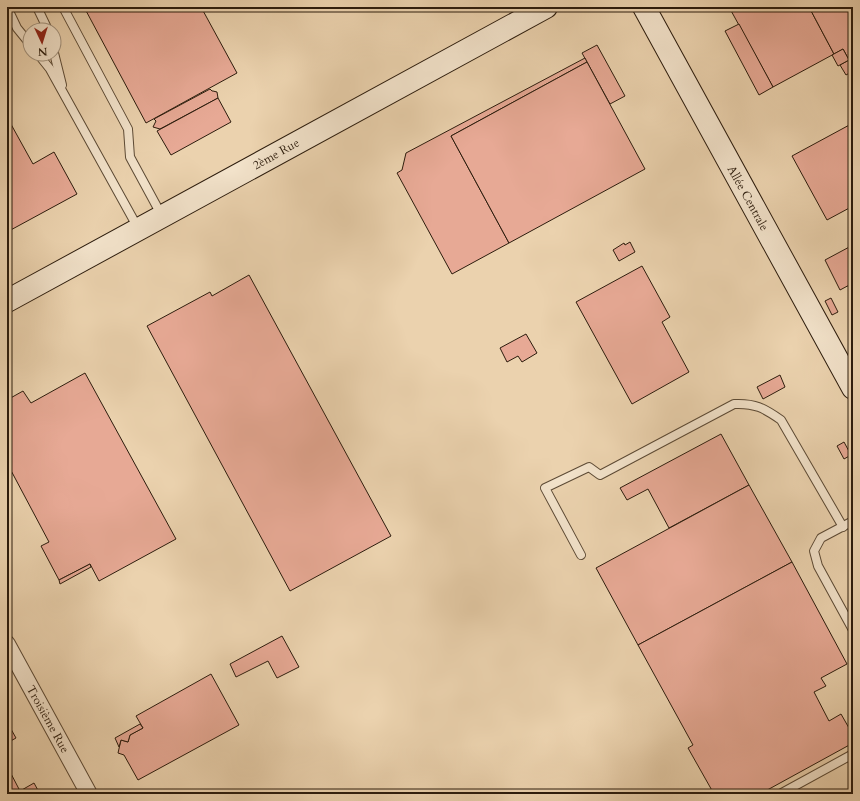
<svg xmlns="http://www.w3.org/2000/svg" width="860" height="801" viewBox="0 0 860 801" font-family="Cardo,serif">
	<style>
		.building { fill: #e7a995; stroke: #2c1c0d }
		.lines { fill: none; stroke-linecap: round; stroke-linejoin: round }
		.lane-casing { stroke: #5c4a35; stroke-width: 10 }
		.street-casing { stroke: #5c4a35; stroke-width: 18 }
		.secondary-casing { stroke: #2c1c0d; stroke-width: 24 }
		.lane { stroke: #f2e2ca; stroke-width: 8 }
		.street { stroke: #f2e2ca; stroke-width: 16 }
		.secondary { stroke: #f2e2ca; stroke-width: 22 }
		.labels { text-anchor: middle; stroke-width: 3; stroke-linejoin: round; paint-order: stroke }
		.street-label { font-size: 12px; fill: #2c1c0d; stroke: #f2e2ca }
	</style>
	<rect width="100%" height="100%" fill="#ebd2ae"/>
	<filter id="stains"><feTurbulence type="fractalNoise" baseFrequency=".005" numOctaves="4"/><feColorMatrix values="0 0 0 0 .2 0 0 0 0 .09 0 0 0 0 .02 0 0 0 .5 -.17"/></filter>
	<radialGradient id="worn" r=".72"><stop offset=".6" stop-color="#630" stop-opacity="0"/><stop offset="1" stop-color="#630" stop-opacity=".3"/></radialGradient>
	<g class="building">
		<path d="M84 7H201L237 73 146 123Z"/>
		<path d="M729 7H809L834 54 773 87Z"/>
		<path d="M809 7H853V71L846 75 840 65 849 60 843 49 834 54Z"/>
		<path d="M739 24 773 87 759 95 725 31Z"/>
		<path d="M597 45 625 96 610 104 582 53Z"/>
		<path d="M843 49 849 60 838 66 832 55Z"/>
		<path d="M585 58 587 62 451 136 509 243 452 274 397 173 402 170 406 153Z"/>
		<path d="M587 62 645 169 509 243 451 136Z"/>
		<path d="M210 89 212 91H213L217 92 218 98 160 129 153 127 156 121 154 119Z"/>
		<path d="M218 98 231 122 171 155 157 131Z"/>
		<path d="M7 117 33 164 54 152 77 194 7 232Z"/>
		<path d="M853 123V206L827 220 792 156Z"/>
		<path d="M630 242 635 252 619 261 613 250 624 243 625 245Z"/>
		<path d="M853 245V283L840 290 825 260Z"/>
		<path d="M642 266 670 317 662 322 689 372 632 404 576 302Z"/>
		<path d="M249 275 391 536 290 591 147 326 210 292 212 296Z"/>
		<path d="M853 283V296L848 286Z"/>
		<path d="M831 298 838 312 832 315 825 301Z"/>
		<path d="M526 334 537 353 522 362 518 356 507 362 500 348Z"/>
		<path d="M85 373 176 539 99 581 90 564 59 580 41 546 49 542 7 463V400L23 391 31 403Z"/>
		<path d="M780 375 785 387 763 399 757 387Z"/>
		<path d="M721 434 749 485 669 528 648 489 627 500 620 488Z"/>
		<path d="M844 442 851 455 844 459 837 446Z"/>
		<path d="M749 485 792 562 638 645 596 568Z"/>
		<path d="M792 562 847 664 821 678 826 686 814 692 829 721 841 714 853 735V743L760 794H714L688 748 693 745 638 645Z"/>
		<path d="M90 564 91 567 60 584 59 580Z"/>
		<path d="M282 636 299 667 277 678 268 661 236 677 230 664Z"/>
		<path d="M211 674 239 725 138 780 124 755 118 753 121 740 128 742 130 735 143 728 136 716Z"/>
		<path d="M7 722 16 738 7 743Z"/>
		<path d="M140 724 143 728 130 735 128 742 121 740 119 747 115 738Z"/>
		<path d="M7 766 20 791 34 783 40 794H7Z"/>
		<path d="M230 790 232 794H223Z"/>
	</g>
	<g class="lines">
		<g class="lane-casing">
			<g id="lane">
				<path d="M7 7 17 28 30 44"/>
				<path d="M37 7 48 30"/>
				<path d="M63 7 128 129 130 157 162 216"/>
				<path d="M54 53 62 85"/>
				<path d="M38 54 50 69 138 228"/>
				<path d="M853 521 821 538 814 551 818 566 853 630"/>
				<path d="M581 555 545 488 589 467 600 475 734 404C755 403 764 408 781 420L843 527"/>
				<path d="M780 794 853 754"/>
			</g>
		</g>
		<g class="street-casing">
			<path id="street" d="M7 644 89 794"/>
		</g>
		<g class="secondary-casing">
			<g id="secondary">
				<path d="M644 7 853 388"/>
				<path d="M7 301 546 7"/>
			</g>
		</g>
		<use href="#lane" class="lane"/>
		<use href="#street" class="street"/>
		<use href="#secondary" class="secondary"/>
	</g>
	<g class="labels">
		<g class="street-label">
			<text transform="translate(276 154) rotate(-29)" y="4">2ème Rue</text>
			<text transform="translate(748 198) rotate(61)" y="4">Allée Centrale</text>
			<text transform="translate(48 719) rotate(61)" y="4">Troisième Rue</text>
		</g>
	</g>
	<rect width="860" height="801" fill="none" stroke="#ebd2ae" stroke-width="24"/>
	<rect x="8" y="8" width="844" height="785" fill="none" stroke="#2c1c0d" stroke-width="2"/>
	<rect x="12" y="12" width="836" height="777" fill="none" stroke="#2c1c0d"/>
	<g transform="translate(42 42) rotate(176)"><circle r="19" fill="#f2e2ca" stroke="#a3937e"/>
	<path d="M0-3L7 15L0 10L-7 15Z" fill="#8f2418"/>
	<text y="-6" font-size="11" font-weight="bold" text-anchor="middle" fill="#2c1c0d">N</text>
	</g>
	<rect width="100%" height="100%" filter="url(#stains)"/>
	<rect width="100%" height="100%" fill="url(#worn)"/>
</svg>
